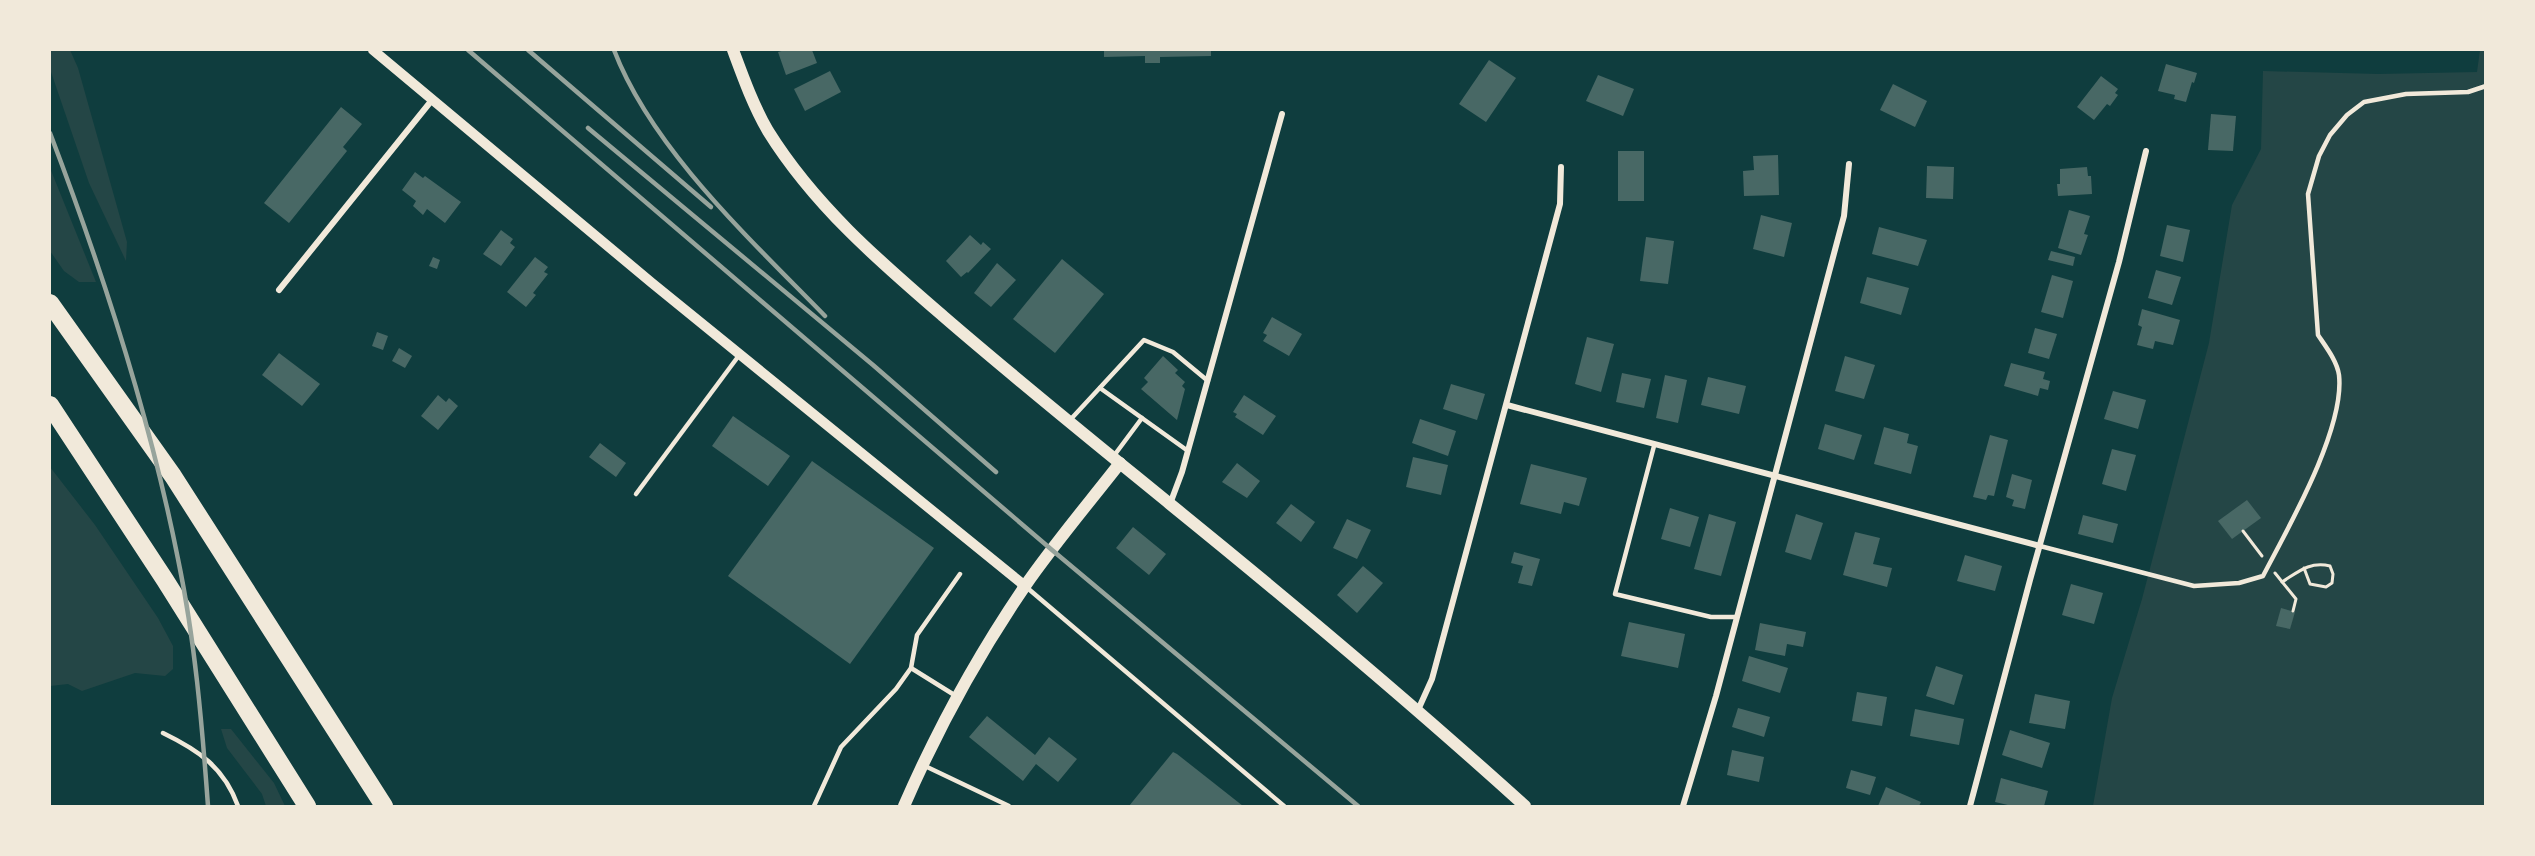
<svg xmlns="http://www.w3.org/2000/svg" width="2535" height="856" viewBox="0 0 2535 856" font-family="'PT Sans Narrow',sans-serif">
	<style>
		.green { fill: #244646 }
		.building { fill: #486865 }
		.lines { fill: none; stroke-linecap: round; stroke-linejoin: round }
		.path { stroke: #f1e9da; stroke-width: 3 }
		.service { stroke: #f1e9da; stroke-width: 4.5 }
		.minor { stroke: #f1e9da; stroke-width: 6 }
		.tertiary { stroke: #f1e9da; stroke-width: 10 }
		.secondary { stroke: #f1e9da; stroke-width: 12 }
		.motorway { stroke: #f1e9da; stroke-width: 18 }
		.rail { stroke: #97a49c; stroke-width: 4.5 }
	</style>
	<rect width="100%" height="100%" fill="#0f3d3e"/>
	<g class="green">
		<path d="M50 50H70L78 68 127 242 126 261 89 183 50 69Z"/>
		<path d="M2480 50H2485V806H2093L2112 698 2142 599 2209 343 2232 205 2261 149 2263 71 2378 74 2477 72Z"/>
		<path d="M50 168 96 282H79L64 271 50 251Z"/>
		<path d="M50 467 95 525 158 618 173 646V669L165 676 135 673 82 691 68 684 50 686Z"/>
		<path d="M221 729H231L274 783 285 806H266L262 794 227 748Z"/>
	</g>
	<g class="building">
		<path d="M785 50H812L817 63 786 75 778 52Z"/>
		<path d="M1104 50H1211V56L1160 57V63H1145V56L1104 57Z"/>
		<path d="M1489 60 1516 78 1486 122 1459 104Z"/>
		<path d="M2166 64 2197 73 2194 83 2192 82 2186 102 2174 99 2175 95 2158 91Z"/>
		<path d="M830 71 841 92 805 111 794 89Z"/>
		<path d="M1598 75 1634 89 1623 116 1586 101Z"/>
		<path d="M2101 76 2118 89 2115 93 2118 95 2110 106 2107 104 2094 120 2077 107Z"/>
		<path d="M1893 84 1927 101 1915 127 1880 110Z"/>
		<path d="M341 107 362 124 343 147 347 151 289 223 264 203Z"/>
		<path d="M2211 114 2236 116 2233 151 2208 150Z"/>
		<rect x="1618" y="151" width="26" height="50"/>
		<path d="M1778 155 1779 195 1744 196 1743 171 1754 170 1753 156Z"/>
		<path d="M1927 166 1954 167 1953 199 1926 198Z"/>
		<path d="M2087 167 2088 176H2091L2092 194 2058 196 2057 184H2060V169Z"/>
		<path d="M415 172 423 178 425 176 461 202 445 223 427 209 423 215 413 206 416 201 402 190Z"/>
		<path d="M2069 210 2090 216 2084 234 2088 235 2081 255 2058 248Z"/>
		<path d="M1761 215 1792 223 1784 257 1753 249Z"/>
		<path d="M2167 225 2190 230 2183 262 2160 256Z"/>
		<path d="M1879 227 1927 240 1918 266 1872 254Z"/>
		<path d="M501 230 513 239 510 243 515 247 501 266 483 254Z"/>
		<path d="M970 235 981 245 983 242 991 249 968 273 967 272 961 277 946 261Z"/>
		<path d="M1646 237 1674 241 1668 284 1640 281Z"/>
		<path d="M2051 251 2075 257 2073 266 2048 260Z"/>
		<path d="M433 257 440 260 437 269 429 266Z"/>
		<path d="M535 257 548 267 544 272 548 274 533 293 536 295 526 307 507 292Z"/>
		<path d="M1062 259 1104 294 1055 353 1013 319Z"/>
		<path d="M997 263 1016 280 991 307 974 293Z"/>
		<path d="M2156 270 2181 277 2172 305 2148 298Z"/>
		<path d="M2052 275 2073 281 2063 318 2041 312Z"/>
		<path d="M1867 277 1909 288 1901 315 1860 303Z"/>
		<path d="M2142 309 2180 320 2173 345 2155 341 2153 349 2137 345 2142 327 2138 325Z"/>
		<path d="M1272 317 1302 334 1289 356 1263 341 1267 335 1263 333Z"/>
		<path d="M2035 328 2057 334 2049 359 2028 353Z"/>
		<path d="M377 332 388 336 383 350 372 346Z"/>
		<path d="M1587 337 1614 344 1601 392 1575 384Z"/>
		<path d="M399 348 412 356 405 368 392 361Z"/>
		<path d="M279 353 320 384 302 406 262 375Z"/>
		<path d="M1163 356 1178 370 1175 373 1185 382 1182 386 1185 389 1177 420 1141 389 1148 382 1144 378Z"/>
		<path d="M1845 356 1875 365 1864 399 1835 391Z"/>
		<path d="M2011 363 2045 372 2043 379 2050 381 2048 390 2040 388 2038 396 2004 386Z"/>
		<path d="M1622 373 1651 379 1644 408 1616 402Z"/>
		<path d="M1665 375 1687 380 1678 423 1656 418Z"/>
		<path d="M1708 377 1746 386 1739 414 1701 405Z"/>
		<path d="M1451 384 1485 394 1477 420 1443 409Z"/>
		<path d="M2113 391 2146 400 2138 429 2104 419Z"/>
		<path d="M438 395 446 402 449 398 458 406 438 430 421 416Z"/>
		<path d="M1244 395 1276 416 1263 435 1235 417 1237 414 1233 412Z"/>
		<path d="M733 416 790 456 768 486 712 446Z"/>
		<path d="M1420 419 1456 431 1448 456 1412 443Z"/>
		<path d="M1825 424 1862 435 1854 460 1818 449Z"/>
		<path d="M1884 427 1909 434 1907 443 1918 446 1911 474 1874 464Z"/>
		<path d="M1990 435 2008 440 1994 496 1988 495 1986 500 1973 497Z"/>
		<path d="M600 443 626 463 616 477 589 457Z"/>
		<path d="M2112 449 2136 455 2126 491 2102 484Z"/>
		<path d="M1413 457 1448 465 1441 495 1406 487Z"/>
		<path d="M812 461 934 548 850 664 728 576Z"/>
		<path d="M1237 463 1260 481 1247 498 1222 482Z"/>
		<path d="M1531 464 1587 478 1579 506 1564 502 1561 514 1520 504Z"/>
		<path d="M2012 474 2032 480 2025 509 2012 506 2014 500 2006 497Z"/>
		<path d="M2247 500 2261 518 2232 539 2218 521Z"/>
		<path d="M1291 504 1315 522 1301 542 1276 523Z"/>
		<path d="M1670 508 1699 517 1690 547 1661 539Z"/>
		<path d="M1709 514 1736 522 1721 576 1694 569Z"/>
		<path d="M1796 514 1823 523 1811 560 1785 552Z"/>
		<path d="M2083 515 2118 524 2113 543 2078 534Z"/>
		<path d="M1347 519 1371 530 1357 559 1333 548Z"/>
		<path d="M1133 527 1166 554 1149 575 1116 548Z"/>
		<path d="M1855 532 1880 538 1873 564 1892 568 1887 587 1843 575Z"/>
		<path d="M1514 552 1540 559 1532 586 1518 583 1523 566 1511 563Z"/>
		<path d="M1965 555 2002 566 1995 591 1957 581Z"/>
		<path d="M1363 566 1383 583 1357 613 1337 595Z"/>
		<path d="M2071 584 2103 593 2094 624 2062 615Z"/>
		<path d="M2281 608 2295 612 2290 629 2276 626Z"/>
		<path d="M1629 622 1685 634 1678 668 1621 656Z"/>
		<path d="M1760 623 1806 632 1803 647 1787 644 1785 656 1755 650Z"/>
		<path d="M1749 656 1788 668 1780 693 1742 681Z"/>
		<path d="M1936 666 1963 675 1954 705 1926 696Z"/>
		<path d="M1857 692 1887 697 1882 726 1852 721Z"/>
		<path d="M2035 694 2070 701 2065 729 2029 723Z"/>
		<path d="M1738 708 1770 717 1764 737 1732 727Z"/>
		<path d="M1915 709 1964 719 1959 745 1910 736Z"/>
		<path d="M987 716 1035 755 1049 737 1077 759 1058 782 1036 764 1023 781 969 737Z"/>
		<path d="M2010 730 2050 743 2042 768 2002 755Z"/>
		<path d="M1732 750 1764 757 1759 782 1727 775Z"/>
		<path d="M1173 752 1177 754 1243 806H1129Z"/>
		<path d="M1851 770 1876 777 1870 795 1846 788Z"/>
		<path d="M2001 778 2048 791 2044 806H2012L1995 802Z"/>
		<path d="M1886 787 1921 802 1919 806H1878Z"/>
	</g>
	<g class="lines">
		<g class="path">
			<path d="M2243 531 2262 556"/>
			<path d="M2275 573 2296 599 2293 611"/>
			<path d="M2282 582C2298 572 2310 561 2330 566L2333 574 2332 583 2326 587 2310 584 2304 568"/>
		</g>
		<g class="service">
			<path d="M1100 388 1188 451"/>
			<path d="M1071 419 1144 340 1173 352 1208 381"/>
			<path d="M1654 446 1615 594 1711 617H1737"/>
			<path d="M1113 457 1142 418"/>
			<path d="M636 494 740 354"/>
			<path d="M2040 546 2194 586 2239 583 2263 576C2288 528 2345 429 2339 375 2337 361 2326 347 2318 335L2308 194 2319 156 2330 135 2347 115 2364 102 2406 94 2468 92 2486 86"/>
			<path d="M1025 586 1284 806"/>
			<path d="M911 668 956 696"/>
			<path d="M163 733C198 750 224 767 238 806"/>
			<path d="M925 766 1009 806"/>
			<path d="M814 806 841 747 896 689 911 668 917 635 960 574"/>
		</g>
		<g class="minor">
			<path d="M279 290 432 100"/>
			<path d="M1507 405 2040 546"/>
			<path d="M1170 504 1182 472 1282 114"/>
			<path d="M1418 710 1432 679 1560 204 1561 167"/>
			<path d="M1683 806 1716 696 1844 216 1849 164"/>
			<path d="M1970 806 2030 580 2119 262 2146 151"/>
		</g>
		<path class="tertiary" d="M373 50 652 283 1025 586"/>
		<g class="secondary">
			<path d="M733 50C743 77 753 105 768 131 814 205 878 260 943 316 1017 380 1094 442 1170 504 1291 602 1410 702 1525 806"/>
			<path d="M904 806C937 730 978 655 1025 586 1054 544 1088 504 1120 463"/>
		</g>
		<g class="motorway">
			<path d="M50 303 173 476 384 806"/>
			<path d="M50 405 165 580 307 806"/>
		</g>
		<g class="rail">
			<path d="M468 50 1052 550 1358 806"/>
			<path d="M528 50 711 207"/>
			<path d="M614 50C652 149 751 240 825 316"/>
			<path d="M588 128 873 365 996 472"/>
			<path d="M50 133C103 272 149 413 178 559 195 640 202 724 208 806"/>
		</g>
	</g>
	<rect width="2535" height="856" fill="none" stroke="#f1e9da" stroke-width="102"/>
</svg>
